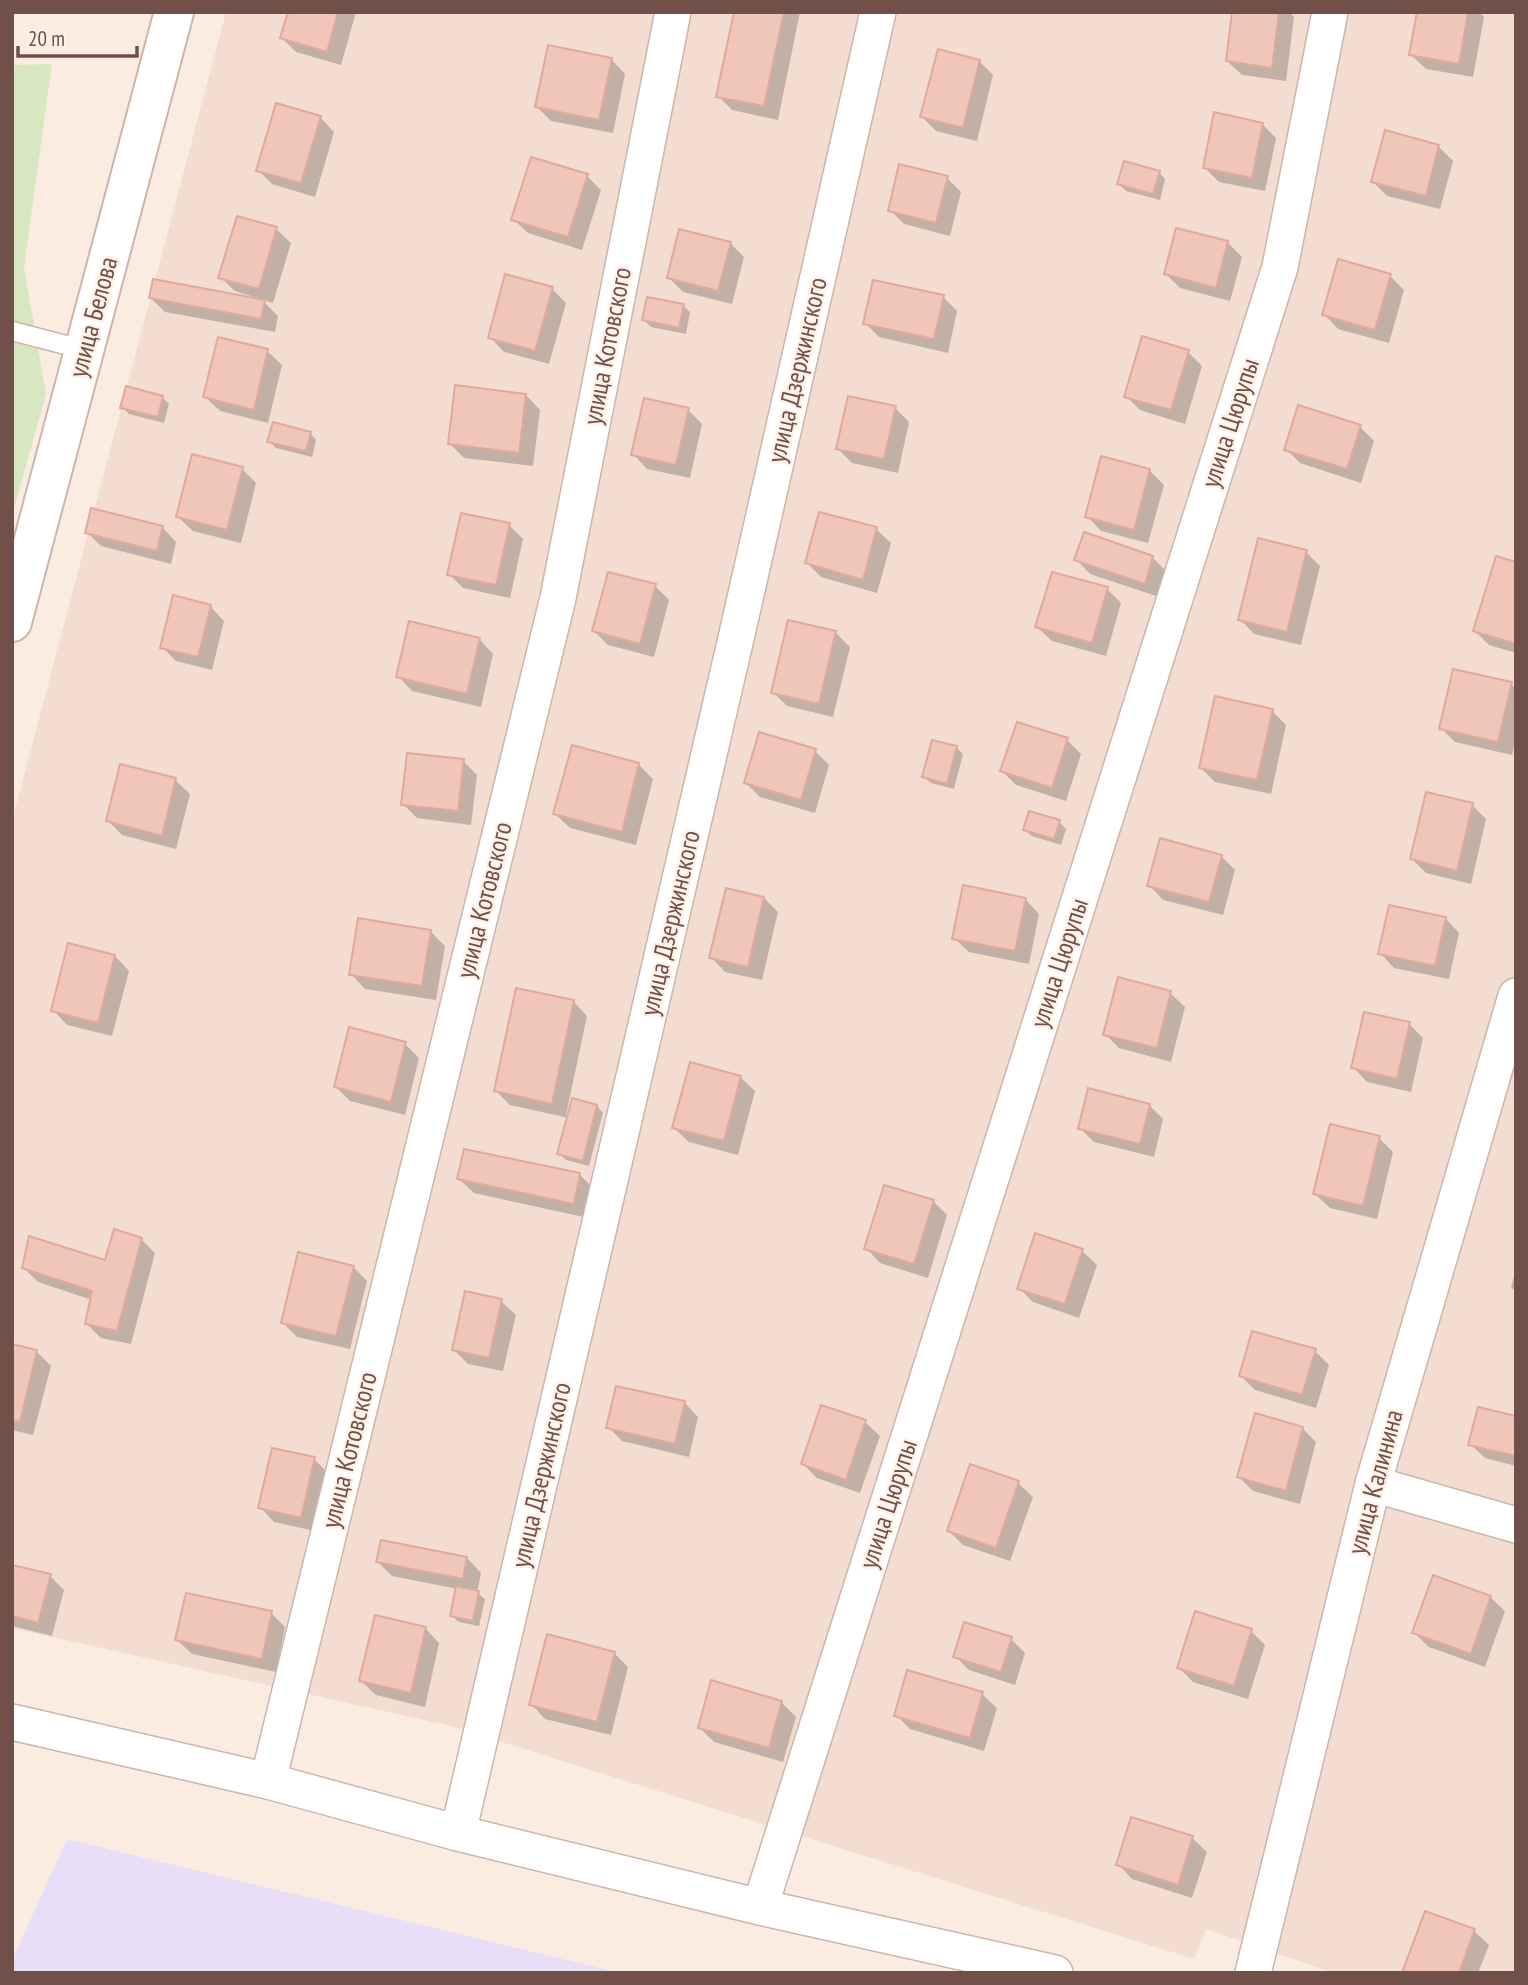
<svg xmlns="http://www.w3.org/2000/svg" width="1528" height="1985" viewBox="0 0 1528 1985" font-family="'PT Sans Narrow',sans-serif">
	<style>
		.residential { fill: #f2ddd0 }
		.education { fill: #e9def7 }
		.green { fill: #d7e8c0 }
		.shadow { fill: #0003 }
		.building { fill: #f0c6b9; stroke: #e2a99a; stroke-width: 2 }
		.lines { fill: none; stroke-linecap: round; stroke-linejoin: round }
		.service-casing { stroke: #ceb4ab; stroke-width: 21 }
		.minor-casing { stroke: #ceb4ab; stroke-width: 38 }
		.secondary-casing { stroke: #d1b3a8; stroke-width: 42 }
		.service { stroke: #fff; stroke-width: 18 }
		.minor { stroke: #fff; stroke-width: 35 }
		.secondary { stroke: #fff; stroke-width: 38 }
		.labels { text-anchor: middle; stroke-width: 5; stroke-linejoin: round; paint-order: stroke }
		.street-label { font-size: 26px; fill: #715049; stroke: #fef1e7 }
	</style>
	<rect width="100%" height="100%" fill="#fbece1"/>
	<path class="residential" d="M226 12H1516V1973H1334L1206 1929 1194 1959 447 1725 12 1628V821Z"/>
	<path class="education" d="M67 1839 620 1973H12V1960Z"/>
	<path class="green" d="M52 64 24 267 46 394 12 516V65Z"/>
	<g class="shadow">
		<path d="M289 12H356L341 65 296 52 282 38Z"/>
		<path d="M735 12H800L778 120 732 110 718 96Z"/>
		<path d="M1234 12H1290L1294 17 1286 81 1242 75 1227 61Z"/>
		<path d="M1419 12H1479L1484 17 1473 77 1426 69 1411 55Z"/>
		<path d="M611 59 625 74 613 133 551 121 537 107Z"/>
		<path d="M979 61 993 75 977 141 936 131 922 117Z"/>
		<path d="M320 117 334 132 315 197 272 184 258 170Z"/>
		<path d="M1262 124 1276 138 1265 191 1219 182 1205 168Z"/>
		<path d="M1439 147 1453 161 1440 209 1387 196 1373 182Z"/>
		<path d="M1159 172 1165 179 1160 200 1126 191 1119 184Z"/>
		<path d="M587 176 601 190 582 250 528 233 513 219Z"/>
		<path d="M947 178 961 192 950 236 904 224 890 210Z"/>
		<path d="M276 229 291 243 273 303 261 299 278 316 275 332 165 312 151 298 257 301 258 298 235 291 220 277Z"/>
		<path d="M730 243 744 257 732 304 683 292 669 278Z"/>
		<path d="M1228 243 1242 257 1230 301 1180 288 1166 274Z"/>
		<path d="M1390 276 1404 290 1389 343 1338 329 1324 314Z"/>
		<path d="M552 289 566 303 549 364 504 352 490 337Z"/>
		<path d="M943 297 957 311 948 353 879 337 865 323Z"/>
		<path d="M683 306 690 312 686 334 651 327 644 320Z"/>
		<path d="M267 351 282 365 268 423 220 411 205 397Z"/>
		<path d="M1188 352 1202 366 1185 424 1140 410 1126 396Z"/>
		<path d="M526 395 540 410 533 466 464 458 450 444Z"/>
		<path d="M163 398 169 404 164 423 129 414 122 407Z"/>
		<path d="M895 408 909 422 898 473 852 463 838 449Z"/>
		<path d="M688 410 702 424 690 478 647 469 633 454Z"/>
		<path d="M1360 427 1374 441 1361 483 1300 463 1286 449Z"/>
		<path d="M310 433 316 440 312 457 276 448 269 441Z"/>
		<path d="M242 469 256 483 241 543 193 531 178 517Z"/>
		<path d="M1149 470 1164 485 1148 543 1101 531 1087 516Z"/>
		<path d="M509 525 523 539 510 598 463 588 449 574Z"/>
		<path d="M162 527 176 542 171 564 101 546 87 532Z"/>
		<path d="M876 529 891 543 877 593 821 577 807 563Z"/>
		<path d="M1085 535 1153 558 1167 572 1159 597 1090 574 1076 559Z"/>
		<path d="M1306 552 1320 566 1301 645 1254 634 1240 619Z"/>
		<path d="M1516 563V653L1489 645 1475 631Z"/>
		<path d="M655 586 669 600 654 657 608 645 594 631Z"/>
		<path d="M1107 589 1121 603 1106 656 1052 641 1037 627Z"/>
		<path d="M210 606 224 621 212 670 176 661 162 647Z"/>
		<path d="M836 633 850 647 833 717 787 706 773 692Z"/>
		<path d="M479 639 493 654 481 707 412 691 398 676Z"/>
		<path d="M1511 684 1516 689V739L1512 755 1455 742 1441 728Z"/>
		<path d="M1272 711 1286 725 1271 794 1215 782 1201 768Z"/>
		<path d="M1067 740 1081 754 1066 801 1016 785 1002 771Z"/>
		<path d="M956 747 963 754 954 789 931 783 924 777Z"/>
		<path d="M815 751 829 765 815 813 760 797 746 783Z"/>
		<path d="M463 761 477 775 471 825 417 818 403 804Z"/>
		<path d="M638 764 653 779 636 845 570 828 555 814Z"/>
		<path d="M175 780 190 794 176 849 122 835 108 821Z"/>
		<path d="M1472 805 1486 819 1471 884 1426 873 1412 859Z"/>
		<path d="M1059 822 1066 829 1061 845 1032 836 1025 830Z"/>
		<path d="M1221 856 1235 870 1223 915 1163 900 1149 885Z"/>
		<path d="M764 898 778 912 762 980 725 972 711 957Z"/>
		<path d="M1025 899 1039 914 1029 964 969 952 954 938Z"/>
		<path d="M1445 918 1459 933 1449 979 1394 968 1380 953Z"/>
		<path d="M430 931 445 946 436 1000 365 989 351 974Z"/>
		<path d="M115 956 129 971 112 1036 67 1025 53 1010Z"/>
		<path d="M1170 993 1185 1007 1171 1062 1119 1048 1105 1034Z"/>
		<path d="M573 1001 587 1016 566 1115 597 1106 603 1113 589 1166 566 1160 559 1154 569 1118 510 1105 496 1091Z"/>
		<path d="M1409 1024 1423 1038 1411 1092 1367 1082 1353 1067Z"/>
		<path d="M405 1044 419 1058 405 1115 350 1101 336 1087Z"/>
		<path d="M740 1077 755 1091 738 1155 689 1142 674 1128Z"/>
		<path d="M1149 1105 1163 1119 1154 1157 1094 1142 1080 1128Z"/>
		<path d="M1379 1138 1393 1152 1377 1219 1330 1208 1315 1194Z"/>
		<path d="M580 1175 594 1189 588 1218 474 1193 459 1179Z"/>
		<path d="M933 1201 947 1215 928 1278 880 1263 866 1248Z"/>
		<path d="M141 1239 155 1253 131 1344 101 1338 87 1324 92 1300 38 1282 24 1268 106 1262Z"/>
		<path d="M1082 1251 1097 1265 1079 1318 1033 1302 1019 1288Z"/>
		<path d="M353 1267 367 1281 350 1349 297 1337 283 1323Z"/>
		<path d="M1516 1270V1292L1511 1287Z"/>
		<path d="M501 1301 516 1315 503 1371 468 1364 454 1350Z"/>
		<path d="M12 1346 37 1352 51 1366 33 1435 12 1430Z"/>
		<path d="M1315 1351 1329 1365 1316 1408 1255 1390 1241 1376Z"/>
		<path d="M684 1402 698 1417 689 1457 622 1441 608 1427Z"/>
		<path d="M1516 1418V1466L1485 1458 1470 1444Z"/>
		<path d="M865 1422 880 1436 860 1493 817 1478 803 1464Z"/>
		<path d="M1302 1428 1316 1442 1300 1504 1253 1491 1239 1477Z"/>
		<path d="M314 1459 328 1473 315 1531 274 1522 260 1507Z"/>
		<path d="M1018 1483 1033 1497 1010 1561 963 1545 949 1531Z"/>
		<path d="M467 1558 481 1573 477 1593 485 1599 479 1626 459 1622 452 1616 458 1589 392 1576 378 1562Z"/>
		<path d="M12 1566 50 1576 64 1590 52 1636 12 1626Z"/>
		<path d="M1490 1597 1505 1611 1485 1667 1429 1647 1414 1633Z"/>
		<path d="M271 1613 285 1627 276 1672 192 1654 177 1640Z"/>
		<path d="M425 1628 439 1643 425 1707 376 1695 361 1681Z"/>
		<path d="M1251 1631 1265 1645 1248 1699 1193 1682 1179 1668Z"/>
		<path d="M1011 1639 1025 1653 1015 1685 969 1670 955 1656Z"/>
		<path d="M614 1653 628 1667 611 1735 545 1719 531 1704Z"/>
		<path d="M982 1694 997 1708 984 1751 910 1729 896 1715Z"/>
		<path d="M781 1702 796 1717 783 1762 714 1742 700 1728Z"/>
		<path d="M1192 1838 1207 1852 1192 1898 1132 1879 1118 1864Z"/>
		<path d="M1426 1913 1474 1931 1489 1945 1478 1973H1404Z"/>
	</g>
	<g class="building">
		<path d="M288 12H338L327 52 280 38Z"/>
		<path d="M734 12H784L764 106 716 97Z"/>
		<path d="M1232 12H1279L1272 68 1226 61Z"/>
		<path d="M1417 12H1468L1459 64 1409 55Z"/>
		<path d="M548 45 612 58 599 120 535 107Z"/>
		<path d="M938 49 980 60 963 128 920 117Z"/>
		<path d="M276 103 321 116 301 183 256 171Z"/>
		<path d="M1214 112 1263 123 1252 178 1203 168Z"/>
		<path d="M1385 130 1439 145 1426 196 1371 182Z"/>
		<path d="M531 157 588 174 568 237 511 220Z"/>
		<path d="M1124 161 1160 171 1153 194 1117 184Z"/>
		<path d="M899 164 948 176 936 223 888 211Z"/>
		<path d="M237 216 277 227 259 289 218 278Z"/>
		<path d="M1176 228 1228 241 1216 288 1164 274Z"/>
		<path d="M679 229 731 242 718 291 667 278Z"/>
		<path d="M1338 259 1391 274 1375 330 1322 315Z"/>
		<path d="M505 274 553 287 535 351 488 338Z"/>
		<path d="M153 279 265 300 261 319 149 298Z"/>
		<path d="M873 280 944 295 934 339 863 324Z"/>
		<path d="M647 297 684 304 679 328 642 320Z"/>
		<path d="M1142 336 1189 350 1171 410 1124 397Z"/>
		<path d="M218 337 268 349 254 410 203 397Z"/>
		<path d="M455 385 526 394 519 453 448 444Z"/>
		<path d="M126 386 163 396 158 417 120 408Z"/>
		<path d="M848 396 896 406 884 459 836 449Z"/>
		<path d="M644 398 689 408 676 465 631 455Z"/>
		<path d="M1298 405 1361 425 1347 469 1284 450Z"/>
		<path d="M273 422 311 432 306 451 267 442Z"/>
		<path d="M192 454 243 467 227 530 176 517Z"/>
		<path d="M1101 456 1150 469 1134 530 1085 517Z"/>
		<path d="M91 508 163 526 157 551 85 533Z"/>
		<path d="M819 512 877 527 863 580 805 563Z"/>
		<path d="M461 513 510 523 496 585 447 575Z"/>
		<path d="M1084 532 1153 556 1145 584 1074 560Z"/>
		<path d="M1258 538 1307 550 1287 632 1238 620Z"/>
		<path d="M1496 556 1516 562V644L1473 631Z"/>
		<path d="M608 572 656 584 640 644 592 631Z"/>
		<path d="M1052 572 1108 587 1092 643 1035 627Z"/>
		<path d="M173 595 211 605 198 657 160 648Z"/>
		<path d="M788 620 836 631 819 704 771 693Z"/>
		<path d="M409 621 480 638 467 694 396 677Z"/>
		<path d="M1453 669 1512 682 1498 742 1439 729Z"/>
		<path d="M1215 696 1273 709 1257 780 1199 768Z"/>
		<path d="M1017 722 1068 738 1052 788 1000 771Z"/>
		<path d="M759 732 816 749 801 800 744 783Z"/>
		<path d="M932 740 957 746 947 784 922 777Z"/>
		<path d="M572 745 639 763 622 832 553 814Z"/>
		<path d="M407 753 464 759 458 811 401 805Z"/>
		<path d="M120 764 176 778 162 836 106 821Z"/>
		<path d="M1426 792 1473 803 1457 871 1410 859Z"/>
		<path d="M1029 811 1060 820 1054 839 1023 830Z"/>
		<path d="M1160 838 1222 855 1209 902 1147 886Z"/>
		<path d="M963 885 1026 898 1015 951 952 939Z"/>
		<path d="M726 888 764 897 748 967 709 958Z"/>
		<path d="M1389 905 1446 917 1435 966 1378 954Z"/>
		<path d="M358 918 431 930 422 986 349 975Z"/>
		<path d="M68 943 115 955 98 1023 51 1011Z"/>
		<path d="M1118 977 1171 991 1157 1048 1103 1035Z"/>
		<path d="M516 988 574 1000 552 1104 494 1091Z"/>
		<path d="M1364 1012 1410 1022 1397 1079 1351 1068Z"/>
		<path d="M349 1027 406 1042 391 1102 334 1087Z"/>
		<path d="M690 1062 741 1076 724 1141 672 1128Z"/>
		<path d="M1088 1088 1150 1104 1140 1144 1078 1129Z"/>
		<path d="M572 1098 597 1105 583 1161 557 1154Z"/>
		<path d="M1330 1124 1380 1136 1363 1206 1313 1194Z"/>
		<path d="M464 1149 580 1173 574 1204 457 1179Z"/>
		<path d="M884 1185 934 1200 914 1264 864 1249Z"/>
		<path d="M114 1229 142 1238 117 1331 85 1324 92 1291 22 1268 29 1236 105 1260Z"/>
		<path d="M1035 1233 1083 1249 1065 1304 1017 1289Z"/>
		<path d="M298 1252 354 1266 336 1336 281 1323Z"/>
		<path d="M465 1291 502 1299 489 1358 452 1350Z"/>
		<path d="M1252 1331 1316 1349 1302 1395 1239 1376Z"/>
		<path d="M12 1344 37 1350 20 1422 12 1420Z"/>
		<path d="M616 1386 685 1401 675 1444 606 1428Z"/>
		<path d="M821 1405 866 1420 846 1480 801 1464Z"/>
		<path d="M1478 1407 1516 1416V1456L1468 1445Z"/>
		<path d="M1255 1413 1303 1427 1286 1491 1237 1477Z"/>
		<path d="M272 1448 315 1457 301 1518 258 1508Z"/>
		<path d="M970 1464 1019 1481 996 1548 947 1531Z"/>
		<path d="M381 1540 467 1557 463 1579 376 1562Z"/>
		<path d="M12 1565 51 1574 38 1623 12 1616Z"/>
		<path d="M1433 1575 1491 1596 1471 1654 1412 1633Z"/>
		<path d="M456 1586 479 1591 473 1621 450 1616Z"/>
		<path d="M186 1593 272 1611 262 1659 175 1640Z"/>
		<path d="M1195 1611 1252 1629 1234 1686 1177 1668Z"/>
		<path d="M375 1615 426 1627 411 1693 359 1681Z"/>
		<path d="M964 1622 1012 1637 1001 1672 953 1657Z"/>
		<path d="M547 1634 615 1652 597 1722 529 1705Z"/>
		<path d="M907 1670 983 1692 970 1738 894 1716Z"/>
		<path d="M711 1680 782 1701 769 1748 698 1728Z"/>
		<path d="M1131 1817 1193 1836 1178 1885 1116 1865Z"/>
		<path d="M1425 1911 1475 1929 1459 1973H1402Z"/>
	</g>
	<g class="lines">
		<g class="service-casing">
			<path id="service" d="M12 331 85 350"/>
		</g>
		<g class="minor-casing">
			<g id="minor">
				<path d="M1373 1484 1516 1525"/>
				<path d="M12 1722 268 1781 458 1833 760 1907 1055 1973"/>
				<path d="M268 1781 558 598 673 12"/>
				<path d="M458 1833 737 634 878 12"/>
				<path d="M760 1907 1280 267 1330 12"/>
				<path d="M1253 1973 1373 1484 1516 996"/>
			</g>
		</g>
		<g class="secondary-casing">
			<path id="secondary" d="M12 622 174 12"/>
		</g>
		<use href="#service" class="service"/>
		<use href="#minor" class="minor"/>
		<use href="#secondary" class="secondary"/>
	</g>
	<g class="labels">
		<g class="street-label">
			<text transform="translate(93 317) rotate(-75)" y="9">улица Белова</text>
			<text transform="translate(607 346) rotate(-79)" y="9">улица Котовского</text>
			<text transform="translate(797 370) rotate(-77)" y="9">улица Дзержинского</text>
			<text transform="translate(1230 423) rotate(-72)" y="9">улица Цюрупы</text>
			<text transform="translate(484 900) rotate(-76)" y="9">улица Котовского</text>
			<text transform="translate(670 923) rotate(-77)" y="9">улица Дзержинского</text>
			<text transform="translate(1059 963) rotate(-72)" y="9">улица Цюрупы</text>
			<text transform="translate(349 1450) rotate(-76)" y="9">улица Котовского</text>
			<text transform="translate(541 1475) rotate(-77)" y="9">улица Дзержинского</text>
			<text transform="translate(1375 1482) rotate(-75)" y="9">улица Калинина</text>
			<text transform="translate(888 1504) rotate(-72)" y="9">улица Цюрупы</text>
		</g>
	</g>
	<rect width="1528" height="1985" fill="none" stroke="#715049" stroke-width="28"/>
	<path d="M18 46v10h119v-10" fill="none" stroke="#715049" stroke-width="3.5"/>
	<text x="28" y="46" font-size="21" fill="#715049" stroke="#fef1e7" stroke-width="5" paint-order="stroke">20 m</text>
</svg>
